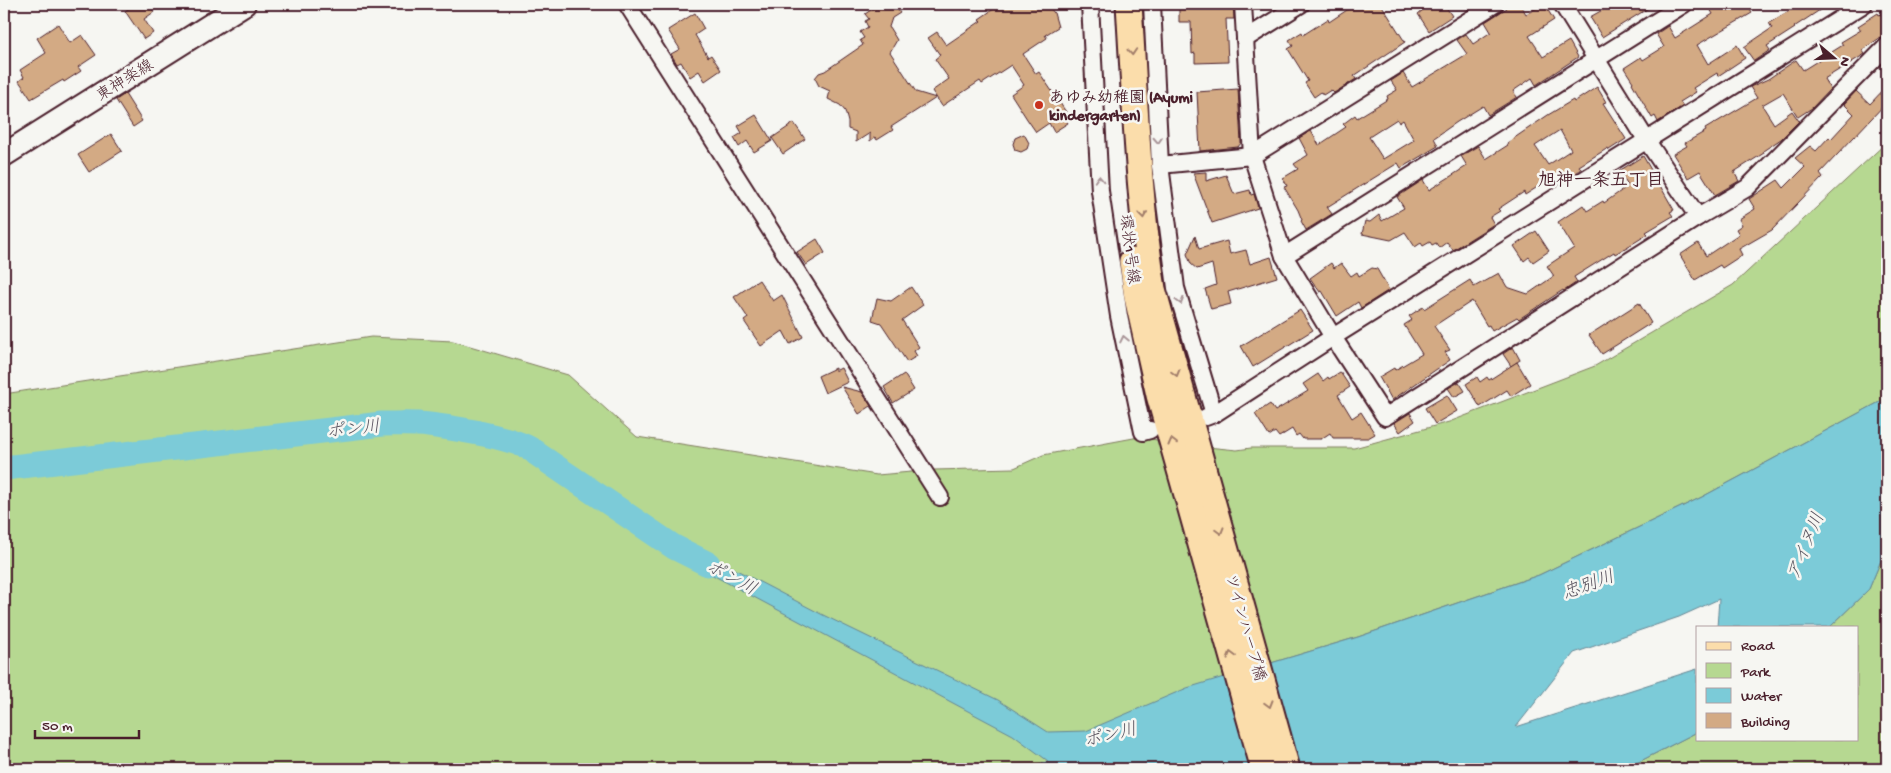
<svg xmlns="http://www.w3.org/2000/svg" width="1891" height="773" viewBox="0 0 1891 773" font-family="'Gochi Hand','Klee One',sans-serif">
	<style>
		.green { fill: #b6d891; stroke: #807c5e }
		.water { fill: #7bcbd8; stroke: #678693 }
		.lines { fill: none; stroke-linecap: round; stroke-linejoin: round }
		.river { stroke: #7bcbd8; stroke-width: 25 }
		.building { fill: #d3aa84; stroke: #4a1f2b; fill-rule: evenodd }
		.street-casing { stroke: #4a1f2b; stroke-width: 20 }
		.secondary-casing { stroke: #4a1f2b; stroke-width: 26 }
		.primary-casing { stroke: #4a1f2b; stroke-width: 29 }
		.street { stroke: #f6f6f2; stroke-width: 16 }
		.secondary { stroke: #f6f6f2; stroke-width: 22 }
		.primary { stroke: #fbddab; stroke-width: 25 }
		.oneway { stroke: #a27e6b }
		.oneway2 { stroke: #a99598 }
		.poi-dot { fill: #c8321e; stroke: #f6f6f2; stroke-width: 2 }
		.labels { text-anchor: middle; stroke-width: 5; stroke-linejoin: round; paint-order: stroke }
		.street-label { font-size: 16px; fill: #4a1f2b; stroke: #f6f6f2 }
		.poi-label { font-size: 16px; font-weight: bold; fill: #4a1f2b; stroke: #f6f6f2; text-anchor: start }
		.neighbourhood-label { font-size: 18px; font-weight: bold; fill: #4a1f2b; stroke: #f6f6f2 }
		.water-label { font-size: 18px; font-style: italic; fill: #59535f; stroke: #f6f6f2 }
	</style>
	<rect width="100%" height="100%" fill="#f6f6f2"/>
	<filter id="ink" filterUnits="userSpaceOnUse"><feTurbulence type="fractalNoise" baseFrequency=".02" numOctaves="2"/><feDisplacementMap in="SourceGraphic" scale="10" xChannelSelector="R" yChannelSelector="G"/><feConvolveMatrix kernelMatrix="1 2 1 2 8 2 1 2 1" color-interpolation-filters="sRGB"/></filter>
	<g filter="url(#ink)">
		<g class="green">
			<path d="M1887 142V398L1702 497 1539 575 1358 637 1248 670 1275 769H4V394L371 337 453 341 568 375 637 437 877 475 934 470 1014 468 1043 455 1139 437 1187 445 1237 450 1251 448H1354L1449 422 1595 366 1733 285Z"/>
			<path d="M1887 546V769H1625L1697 732V739H1857V627H1830L1869 589Z"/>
		</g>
		<path class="water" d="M1887 398V546L1869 589 1830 627H1717L1719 599 1679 617 1574 653 1516 727 1697 669V732L1625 769H1030L1048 761 1013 735 673 554 683 542 821 614 998 700 1048 732 1086 731 1187 688 1358 637 1539 575 1702 497Z"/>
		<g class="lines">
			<path class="river" d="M4 468 382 424C398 424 414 423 429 425 453 428 522 438 537 454L674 547 708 564"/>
		</g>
		<g class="building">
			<path d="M136 4H148L154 12 144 19 153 33 144 39 125 11Z"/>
			<path d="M871 4H894L900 13 892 18 889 27 897 40 890 52 916 92 936 98 891 127 893 130 877 140 875 137 870 141V133L856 142V132L848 129V122L845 111 840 105 828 99 830 91 819 86 815 78 819 73 825 71 863 45 860 40 864 38 860 32 868 27 865 21 869 19 865 14 874 8Z"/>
			<path d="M1001 4H1047L1054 13 1058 27 1045 35 1047 38 1023 54 1036 74 1039 72 1068 115 1064 117 1068 123 1054 132 1049 123 1036 132 1027 119 1011 94 1024 85 1011 65 982 84 980 81 942 106 932 91 949 79 935 59 940 55 928 38 937 32 946 45 981 21 979 19Z"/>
			<path d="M1179 4H1233L1234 19H1226L1228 62 1195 63V53L1192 54 1191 22H1179Z"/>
			<path d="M1356 4H1381L1405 42 1354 76 1356 79 1334 93 1331 90 1323 95 1321 92 1314 97 1305 83 1308 81 1288 49 1293 46 1289 40 1302 32 1303 35 1328 19 1329 22Z"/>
			<path d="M1419 4H1444L1452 16 1429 31 1418 14 1423 10Z"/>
			<path d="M1505 4H1520L1526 14 1544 4 1554 20 1529 36 1543 57 1569 41 1578 57 1536 85 1532 78 1513 91 1517 97 1488 115 1483 106 1457 122 1434 138 1438 146 1401 168 1398 163 1327 207 1332 214 1306 230 1301 221 1302 220 1298 210 1284 187 1287 186 1283 178 1298 169 1294 164 1308 155 1299 138 1311 131 1319 145 1346 127 1343 124 1355 115 1357 118 1388 99 1387 96 1397 90 1391 81 1403 73 1412 87 1467 54 1457 40 1466 34 1473 44 1491 32 1485 22 1507 8ZM1397 119 1399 123 1403 120 1414 140 1383 159 1369 137Z"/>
			<path d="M1613 4H1655L1602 37 1590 17Z"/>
			<path d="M1707 4H1723L1728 11 1740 4H1746L1752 13 1697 45 1708 64 1737 45 1745 58 1718 76 1717 73 1693 88 1696 92 1680 102 1683 106 1658 122 1655 116 1652 118 1632 83 1633 82 1624 68 1641 57 1643 60 1664 47 1656 34 1668 26 1675 38 1713 14Z"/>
			<path d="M1788 4H1829L1794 27 1795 28 1767 46 1770 50 1754 61 1744 47 1772 28 1769 23 1792 9Z"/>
			<path d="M1887 9V33L1862 50 1865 54 1824 79 1830 89 1812 108 1798 117 1783 93 1762 105 1774 124 1792 111 1799 121 1781 139 1763 151 1764 153 1734 172 1739 181 1715 195 1700 171 1688 178 1673 154 1687 146 1685 143 1706 131 1705 129 1757 98 1750 87 1768 79 1796 60 1803 70 1843 45 1841 42 1861 30 1858 26 1878 13 1879 15Z"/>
			<path d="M695 13 704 29 695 35 708 57 711 55 721 70 705 81 699 71 690 77 681 62 677 64 671 54 680 49 668 30Z"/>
			<path d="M58 24 70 43 82 35 96 55 78 67 81 71 64 82 63 80 31 99 19 81 24 77 20 70 46 53 37 38Z"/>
			<path d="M1887 86V102L1820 173 1823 177 1772 230 1739 249 1742 255 1722 268 1720 265 1695 280 1680 255 1698 243 1706 256 1739 234 1736 229 1742 225 1739 219 1755 209 1749 199 1778 180 1784 188 1805 167 1795 158 1810 146 1816 151 1829 137 1831 139 1854 114 1844 104 1856 91 1870 104Z"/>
			<path d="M1597 87 1606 102 1603 103 1626 139 1609 150 1608 148 1579 166 1581 169 1562 181 1558 174 1525 195 1524 192 1498 209 1500 211 1490 217 1494 224 1453 250 1447 242 1439 248 1436 243 1432 245 1430 242 1423 246 1421 243 1415 247 1405 232 1391 240 1362 234 1365 221 1370 222 1379 215 1382 221 1404 208 1397 197 1423 180 1429 190 1467 166 1461 156 1478 146 1486 159 1508 145 1507 143 1548 115 1573 100 1574 102ZM1560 130 1571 150 1548 165 1535 146Z"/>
			<path d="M1238 89 1241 143 1238 147 1200 151 1197 92Z"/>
			<path d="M125 94 142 121 133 127 116 100Z"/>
			<path d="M756 115 772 141 754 152 747 141 739 147 734 138 742 133 738 126Z"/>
			<path d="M794 123 805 139 783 154 772 138Z"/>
			<path d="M111 134 122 151 89 172 78 155Z"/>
			<path d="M1024 134 1029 143 1027 149 1021 152 1015 150 1013 144 1015 138Z"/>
			<path d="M1643 156 1674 210 1670 212 1673 216 1646 232 1648 234 1637 241 1615 254 1614 252 1574 277 1577 282 1564 291 1563 290 1519 319 1517 317 1492 331 1489 325 1487 326 1472 301 1434 326 1450 350 1445 352 1450 360 1392 400 1379 377 1394 368 1395 370 1422 354 1404 325 1412 320 1409 316 1423 307 1424 309 1470 280 1474 287 1499 273 1507 287 1528 294 1554 276 1547 266 1574 248 1558 222 1583 205 1587 211 1603 201 1604 203 1628 186 1619 171Z"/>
			<path d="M1206 172V181L1226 175 1234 194 1250 190 1251 195 1254 194 1258 208 1212 223 1193 173Z"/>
			<path d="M1536 231 1549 251 1533 262 1529 257 1524 261 1514 246Z"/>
			<path d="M1195 236 1199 249 1227 241 1230 254 1246 250 1250 264 1271 257 1277 277 1228 292 1231 304 1211 309 1205 289 1216 285 1212 264 1197 269 1191 264 1187 254Z"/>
			<path d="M817 239 825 253 806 265 797 252Z"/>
			<path d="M1331 263 1334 268 1341 263 1351 276 1357 272 1359 276 1372 268 1377 269 1389 290 1361 308 1358 302 1337 316 1322 291 1320 292 1310 278Z"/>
			<path d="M759 280 773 301 782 295 803 337 790 344 783 331 761 346 744 321 748 318 734 297Z"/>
			<path d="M911 287 923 305 902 320 919 347 914 351 917 356 907 362 881 323 872 320 877 298 891 301Z"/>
			<path d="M1639 303 1651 323 1602 354 1589 335Z"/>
			<path d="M1300 310 1313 330 1253 367 1241 346Z"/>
			<path d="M1513 347 1520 360 1511 366 1503 354Z"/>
			<path d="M1517 362 1530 384 1511 396 1507 390 1480 407 1466 384 1477 377 1480 382 1487 377 1489 380Z"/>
			<path d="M835 368V371L841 368 848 382 825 393 818 376Z"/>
			<path d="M1340 372 1350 387 1338 395 1352 418 1361 412 1375 434 1368 438H1333L1330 433 1321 439H1303L1299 434 1296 436 1292 429 1279 437 1275 432 1269 436 1255 414 1270 404 1275 411 1308 391 1303 384 1318 374 1323 381 1328 377 1329 379Z"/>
			<path d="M904 374 914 390 893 403 884 387Z"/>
			<path d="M1459 382 1465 391 1454 397 1448 388Z"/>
			<path d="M842 387 862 392 871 406 859 414Z"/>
			<path d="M1447 395 1457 411 1435 424 1425 408Z"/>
			<path d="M1410 413 1415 421 1400 432 1394 423Z"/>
		</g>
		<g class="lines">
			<g class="street-casing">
				<g id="street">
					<path d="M627 4 940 497"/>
					<path d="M1090 4 1100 191 1119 316 1143 432 1150 430"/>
					<path d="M1152 4 1160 165 1176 288 1214 414 1206 417"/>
					<path d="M1243 4 1252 156 1284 256 1333 337 1385 417 1698 217 1747 188 1887 46"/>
					<path d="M1562 4 1647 141 1698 217"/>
					<path d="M1245 39 1301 4"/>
					<path d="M1160 165 1252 156 1495 4"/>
					<path d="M1284 256 1684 4"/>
					<path d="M1214 414 1333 337 1864 4"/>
				</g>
			</g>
			<g class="secondary-casing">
				<path id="secondary" d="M4 155 244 4"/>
			</g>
			<g class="primary-casing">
				<g id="primary">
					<path d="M1129 4C1135 99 1138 195 1153 289L1287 769"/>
					<path d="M1132 261 1137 297 1159 395 1264 769"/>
				</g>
			</g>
			<use href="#street" class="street"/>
			<use href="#secondary" class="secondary"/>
			<use href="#primary" class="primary"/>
		</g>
		<defs><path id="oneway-chevron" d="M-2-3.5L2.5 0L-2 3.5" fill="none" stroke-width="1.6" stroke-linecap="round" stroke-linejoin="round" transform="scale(1.25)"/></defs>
		<g class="oneway">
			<use href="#oneway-chevron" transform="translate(1132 52) rotate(86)"/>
			<use href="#oneway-chevron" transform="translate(1143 215) rotate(84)"/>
			<use href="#oneway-chevron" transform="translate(1176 373) rotate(75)"/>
			<use href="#oneway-chevron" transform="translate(1172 442) rotate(-105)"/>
			<use href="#oneway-chevron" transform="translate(1220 531) rotate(74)"/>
			<use href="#oneway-chevron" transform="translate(1231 655) rotate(-106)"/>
			<use href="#oneway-chevron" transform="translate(1269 704) rotate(74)"/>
		</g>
		<g class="oneway2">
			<use href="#oneway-chevron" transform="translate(1158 140) rotate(87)"/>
			<use href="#oneway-chevron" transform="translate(1099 179) rotate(-93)"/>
			<use href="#oneway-chevron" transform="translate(1180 301) rotate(74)"/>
			<use href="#oneway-chevron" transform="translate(1124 339) rotate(-102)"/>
		</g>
	</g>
	<circle class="poi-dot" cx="1039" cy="105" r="5"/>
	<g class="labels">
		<g class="street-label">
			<text transform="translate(124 79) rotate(-32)" y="6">東神楽線</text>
			<text transform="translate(1131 249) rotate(83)" y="6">環状1号線</text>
			<text transform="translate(1247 627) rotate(74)" y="6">ツインハープ橋</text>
		</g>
		<g class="poi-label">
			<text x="1049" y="102">あゆみ幼稚園 (Ayumi<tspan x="1049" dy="18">kindergarten)</tspan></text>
		</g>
		<g class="neighbourhood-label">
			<text x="1601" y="185">旭神一条五丁目</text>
		</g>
		<g class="water-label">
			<text transform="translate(353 428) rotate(-6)" y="6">ポン川</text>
			<text transform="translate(1805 546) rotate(-68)" y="6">アイヌ川</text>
			<text transform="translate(732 577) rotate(28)" y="6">ポン川</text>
			<text transform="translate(1588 584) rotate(-20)" y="6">忠別川</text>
			<text transform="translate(1110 734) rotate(-14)" y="6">ポン川</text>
		</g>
	</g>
	<rect width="1891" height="773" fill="none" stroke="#f6f6f2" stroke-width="20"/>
	<rect x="10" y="10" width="1871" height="753" fill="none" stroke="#4a1f2b" stroke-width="2" filter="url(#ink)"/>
	<rect x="1696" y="626" width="162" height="115" fill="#f6f6f2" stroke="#b1a0a2"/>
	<rect x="1706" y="642" width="25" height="8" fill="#fbddab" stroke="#b1a0a2"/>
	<text x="1741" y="650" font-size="15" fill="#4a1f2b">Road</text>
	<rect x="1706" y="663" width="25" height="15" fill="#b6d891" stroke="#b1a0a2"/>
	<text x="1741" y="676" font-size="15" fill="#4a1f2b">Park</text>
	<rect x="1706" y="688" width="25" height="15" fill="#7bcbd8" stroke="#b1a0a2"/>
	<text x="1741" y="700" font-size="15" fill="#4a1f2b">Water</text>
	<rect x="1706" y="713" width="25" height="15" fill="#d3aa84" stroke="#b1a0a2"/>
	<text x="1741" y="726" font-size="15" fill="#4a1f2b">Building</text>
	<g transform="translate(1834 58) rotate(109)" stroke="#f6f6f2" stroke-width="4" paint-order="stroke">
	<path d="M0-4L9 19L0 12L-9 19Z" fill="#4a1f2b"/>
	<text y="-8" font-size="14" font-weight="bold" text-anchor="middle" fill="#4a1f2b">N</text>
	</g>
	<path d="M35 730v8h104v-8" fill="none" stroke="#4a1f2b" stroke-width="2.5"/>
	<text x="42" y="730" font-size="15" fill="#4a1f2b" stroke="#f6f6f2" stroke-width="4" paint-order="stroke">50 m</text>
</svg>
